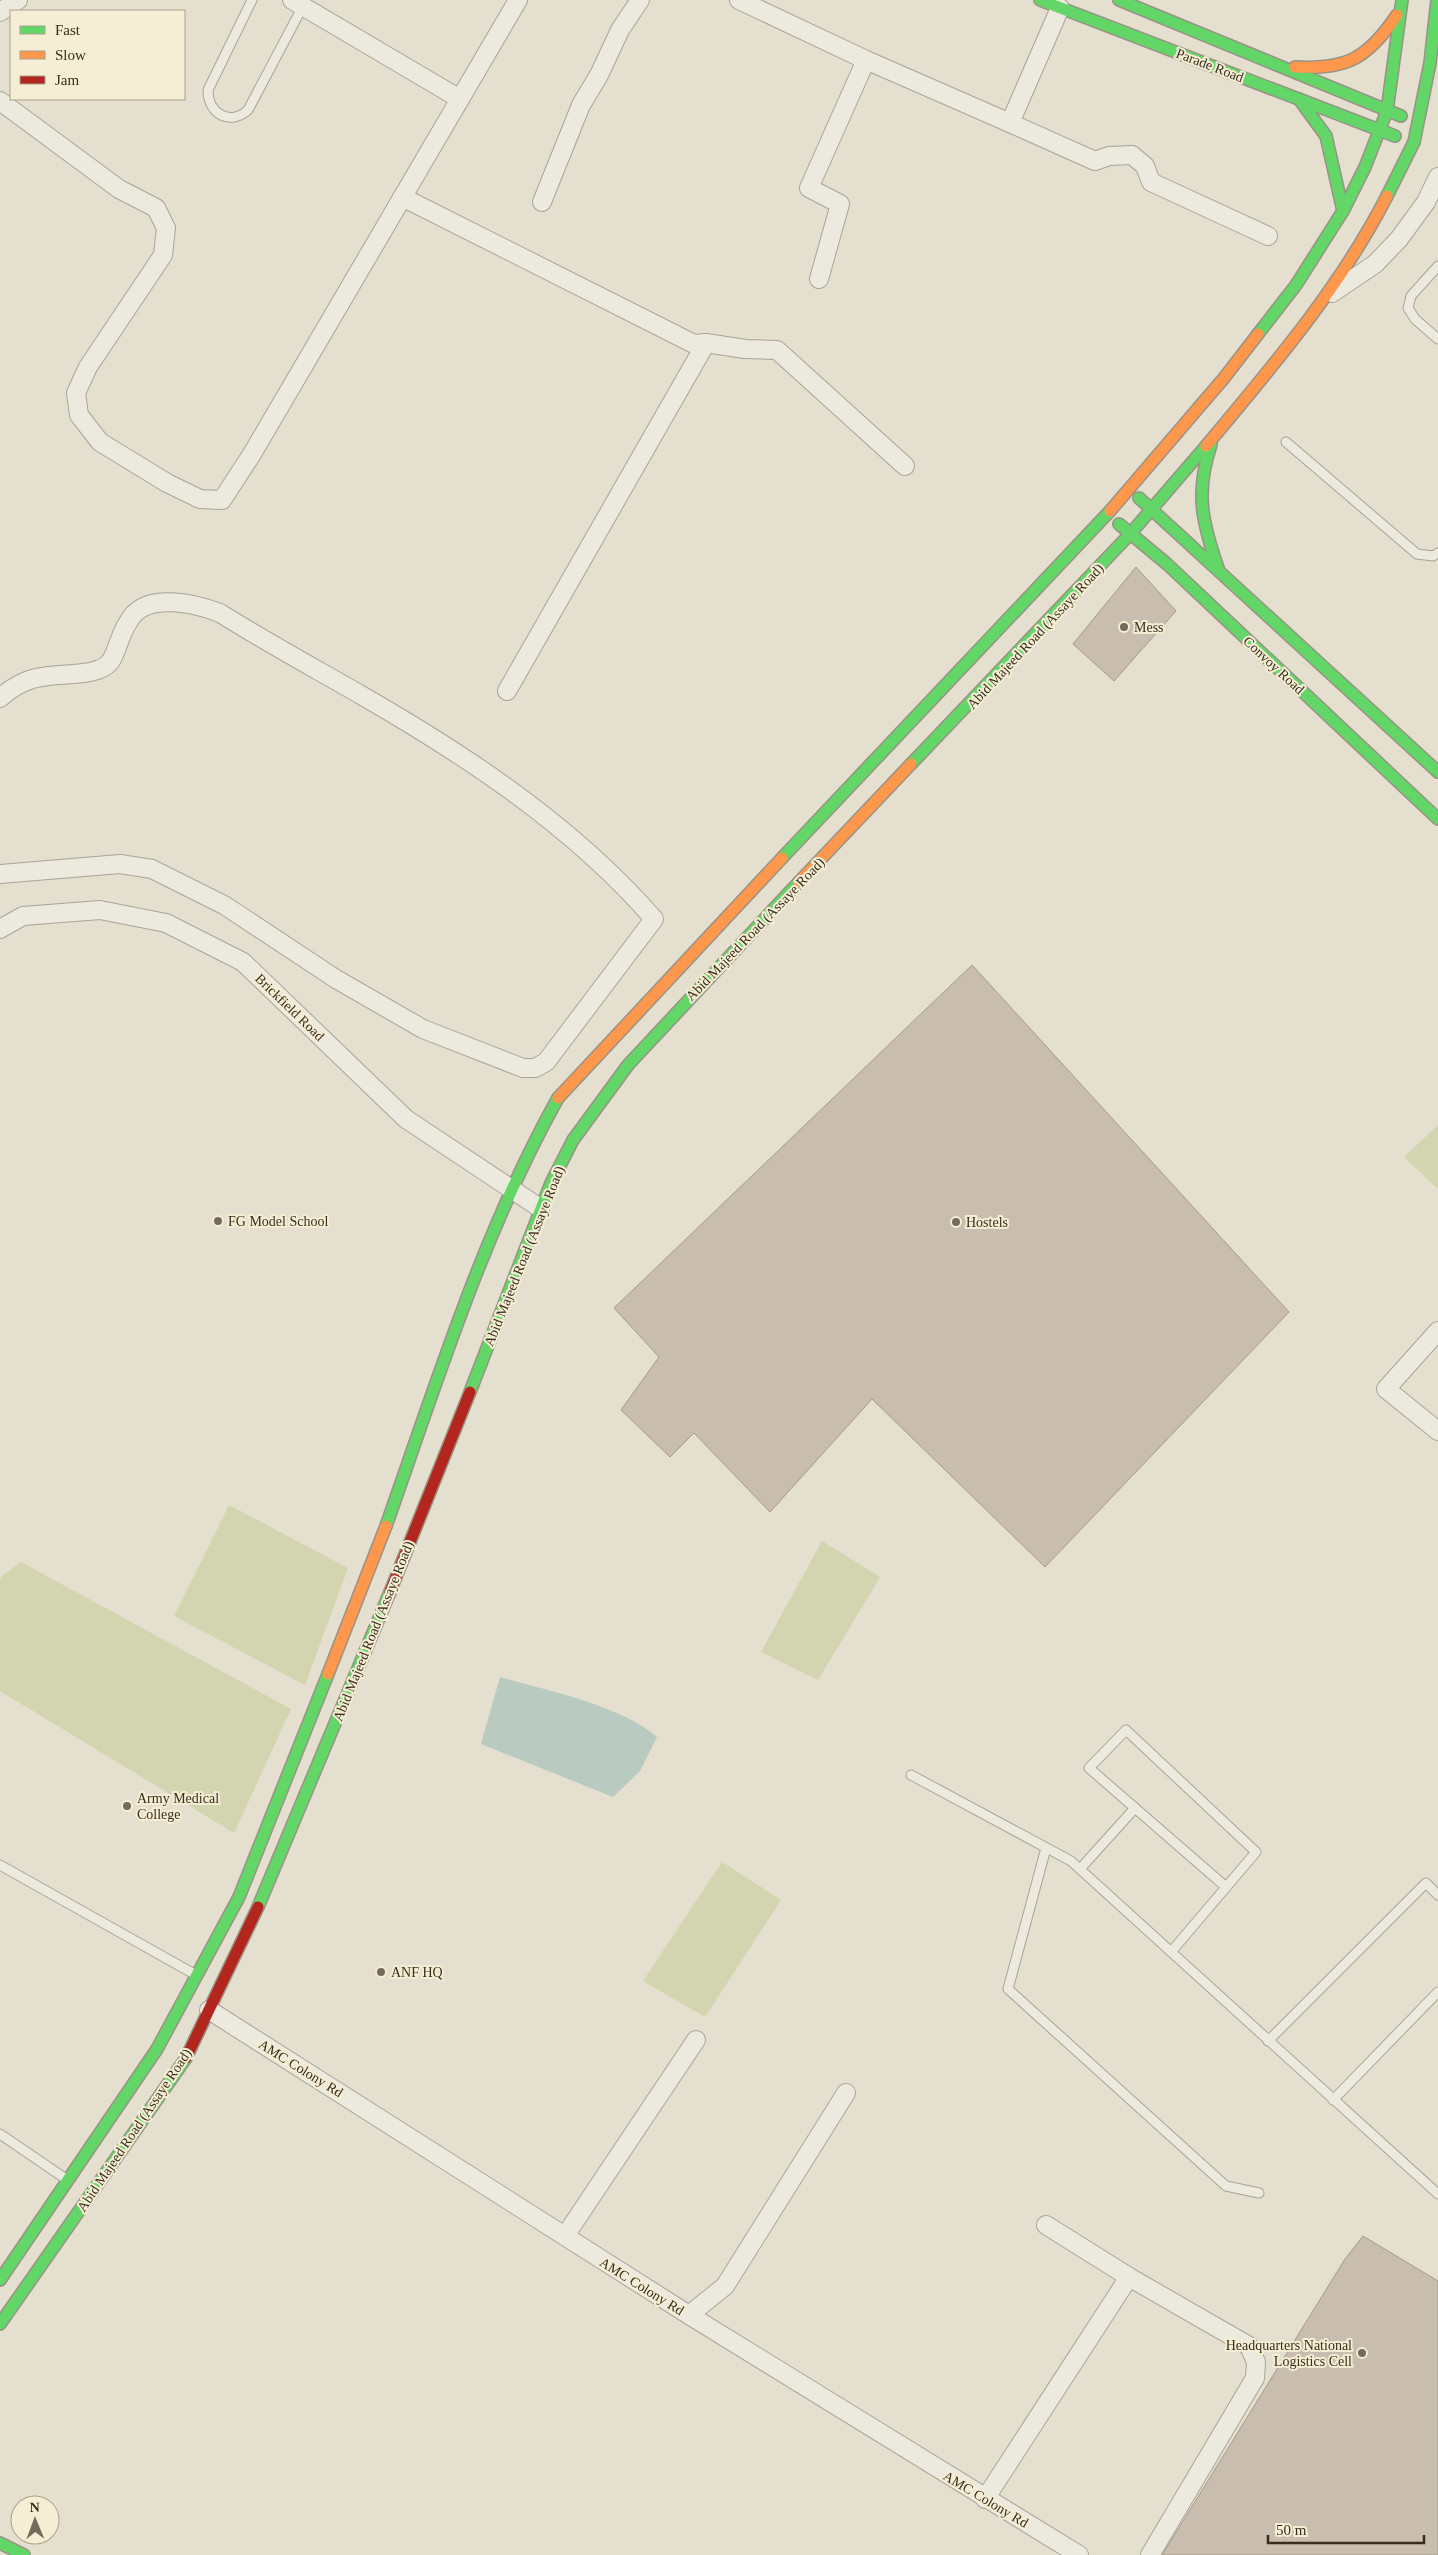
<svg xmlns="http://www.w3.org/2000/svg" width="1438" height="2555" viewBox="0 0 1438 2555" font-family="'Times New Roman',serif">
	<style>
		.green { fill: #d2d5b0 }
		.water { fill: #b9cac1 }
		.building { fill: #c8bdaf; stroke: #a49b8d }
		.lines { fill: none; stroke-linecap: round; stroke-linejoin: round }
		.lane-casing { stroke: #a9a497; stroke-width: 11 }
		.street-casing { stroke: #a9a497; stroke-width: 20 }
		.fast-casing { stroke: #999386; stroke-width: 14 }
		.slow-casing { stroke: #999386; stroke-width: 14 }
		.jam-casing { stroke: #999386; stroke-width: 14 }
		.lane { stroke: #ece9df; stroke-width: 9 }
		.street { stroke: #ece9df; stroke-width: 18 }
		.fast { stroke: #63d668; stroke-width: 11 }
		.slow { stroke: #ff974d; stroke-width: 11 }
		.jam { stroke: #b3261e; stroke-width: 11 }
		.poi-dot { fill: #756b5c; stroke: #f5eed4; stroke-width: 2 }
		.labels { text-anchor: middle; stroke-width: 4; stroke-linejoin: round; paint-order: stroke }
		.street-label { font-size: 14px; fill: #392d1e; stroke: #f5eed4 }
		.poi-label { font-size: 14px; fill: #392d1e; stroke: #f5eed4; text-anchor: start }
	</style>
	<rect width="100%" height="100%" fill="#e4dfce"/>
	<g class="green">
		<path d="M1438 1125V1189L1404 1157Z"/>
		<path d="M229 1505 348 1568 305 1685 174 1616Z"/>
		<path d="M822 1541 880 1577 818 1680 761 1652Z"/>
		<path d="M21 1562 291 1709 234 1833 0 1691V1581L3 1575Z"/>
		<path d="M722 1862 781 1900 705 2017 643 1981Z"/>
	</g>
	<path class="water" d="M500 1677C548 1691 620 1705 657 1737L640 1771 613 1797 481 1744Z"/>
	<g class="building">
		<path d="M1136 567 1176 611 1114 681 1073 644Z"/>
		<path d="M972 965 1289 1312 1045 1567 872 1399 770 1512 694 1433 670 1457 621 1410 659 1357 614 1308Z"/>
		<path d="M1363 2236 1438 2281V2555H1162L1345 2259Z"/>
	</g>
	<g class="lines">
		<g class="lane-casing">
			<g id="lane">
				<path d="M252 0 208 90C208 114 230 126 248 110L303 6"/>
				<path d="M1438 266 1411 296 1408 308 1415 319 1438 339"/>
				<path d="M1286 442 1417 554 1433 556 1438 553"/>
				<path d="M911 1775 1071 1861 1438 2194"/>
				<path d="M1135 1808 1226 1887"/>
				<path d="M1046 1848 1008 1989 1226 2186 1259 2193"/>
				<path d="M0 1865 196 1975"/>
				<path d="M1080 1869 1135 1808 1089 1768 1126 1730 1256 1852 1171 1952"/>
				<path d="M1268 2041 1426 1883 1438 1895"/>
				<path d="M1333 2100 1438 1992"/>
				<path d="M0 2134 66 2179"/>
			</g>
		</g>
		<g class="street-casing">
			<g id="street">
				<path d="M292 0 460 99"/>
				<path d="M739 0 866 60 1010 123 1060 8"/>
				<path d="M0 12 18 0"/>
				<path d="M0 101 119 189 156 208 166 228 163 255 88 367 76 393 79 415 100 442 167 483 200 499 222 500 252 454 518 0"/>
				<path d="M1010 123 1095 161 1109 156 1132 155 1145 166 1151 182 1268 236"/>
				<path d="M402 197 694 344 706 343 745 349 777 350 905 466"/>
				<path d="M542 202 581 105 599 75 620 30 640 0"/>
				<path d="M819 279 840 204 809 188 866 60"/>
				<path d="M1332 293 1375 264 1399 239 1426 202 1438 177"/>
				<path d="M507 691 706 343"/>
				<path d="M0 698C25 676 42 676 74 674 82 673 92 673 100 669 113 664 114 654 119 642 122 633 127 623 133 615 152 593 197 604 220 613 266 642 314 668 361 695 467 756 573 826 654 919L546 1062 535 1068H523L423 1029 336 979 224 905 152 869 120 864 0 874"/>
				<path d="M0 929 23 916 100 910 166 923 243 962 406 1119 540 1208"/>
				<path d="M1438 1331 1386 1389 1438 1431"/>
				<path d="M209 2010 689 2315 1079 2555"/>
				<path d="M1046 2225 1129 2277 1249 2346 1256 2362 1255 2378 1150 2555"/>
				<path d="M565 2236 696 2040"/>
				<path d="M689 2315 725 2286 846 2093"/>
				<path d="M985 2499 1129 2277"/>
			</g>
		</g>
		<g class="fast-casing">
			<g id="fast">
				<path d="M1040 0 1395 136"/>
				<path d="M1119 0 1401 116"/>
				<path d="M1299 99 1326 136 1343 211"/>
				<path d="M1387 196 1414 142 1430 63 1437 0"/>
				<path d="M1258 334 1296 285 1343 211 1365 167 1387 111 1402 0"/>
				<path d="M1211 445C1195 492 1202 522 1218 568"/>
				<path d="M1139 498 1438 772"/>
				<path d="M1119 524 1167 564 1438 819"/>
				<path d="M911 764 1131 533 1206 446"/>
				<path d="M782 858 1110 511"/>
				<path d="M470 1392 551 1183 573 1140 628 1065 799 882"/>
				<path d="M386 1526C437 1382 483 1232 558 1098"/>
				<path d="M258 1907 390 1592"/>
				<path d="M0 2280 157 2049 239 1897 328 1674"/>
				<path d="M0 2324 186 2058"/>
				<path d="M0 2543 24 2555"/>
			</g>
		</g>
		<g class="slow-casing">
			<g id="slow">
				<path d="M1295 67C1347 70 1368 58 1397 15"/>
				<path d="M1206 446C1272 367 1340 288 1387 196"/>
				<path d="M1110 511 1224 378 1258 334"/>
				<path d="M799 882 911 764"/>
				<path d="M558 1098 782 858"/>
				<path d="M328 1674 386 1526"/>
			</g>
		</g>
		<g class="jam-casing">
			<g id="jam">
				<path d="M390 1592 470 1392"/>
				<path d="M186 2058 258 1907"/>
			</g>
		</g>
		<use href="#lane" class="lane"/>
		<use href="#street" class="street"/>
		<use href="#fast" class="fast"/>
		<use href="#slow" class="slow"/>
		<use href="#jam" class="jam"/>
	</g>
	<g class="poi-dot">
		<circle cx="1124" cy="627" r="5"/>
		<circle cx="218" cy="1221" r="5"/>
		<circle cx="956" cy="1222" r="5"/>
		<circle cx="127" cy="1806" r="5"/>
		<circle cx="381" cy="1972" r="5"/>
		<circle cx="1362" cy="2353" r="5"/>
	</g>
	<g class="labels">
		<g class="street-label">
			<text transform="translate(1210 65) rotate(21)" y="5">Parade Road</text>
			<text transform="translate(1035 636) rotate(-47)" y="5">Abid Majeed Road (Assaye Road)</text>
			<text transform="translate(1274 665) rotate(43)" y="5">Convoy Road</text>
			<text transform="translate(755 929) rotate(-46)" y="5">Abid Majeed Road (Assaye Road)</text>
			<text transform="translate(290 1007) rotate(44)" y="5">Brickfield Road</text>
			<text transform="translate(524 1256) rotate(-68)" y="5">Abid Majeed Road (Assaye Road)</text>
			<text transform="translate(373 1631) rotate(-68)" y="5">Abid Majeed Road (Assaye Road)</text>
			<text transform="translate(301 2068) rotate(32)" y="5">AMC Colony Rd</text>
			<text transform="translate(134 2130) rotate(-56)" y="5">Abid Majeed Road (Assaye Road)</text>
			<text transform="translate(642 2286) rotate(32)" y="5">AMC Colony Rd</text>
			<text transform="translate(986 2499) rotate(31)" y="5">AMC Colony Rd</text>
		</g>
		<g class="poi-label">
			<text x="1134" y="632">Mess</text>
			<text x="228" y="1226">FG Model School</text>
			<text x="966" y="1227">Hostels</text>
			<text x="137" y="1803">Army Medical<tspan x="137" dy="16">College</tspan></text>
			<text x="391" y="1977">ANF HQ</text>
			<text x="1352" y="2350" text-anchor="end">Headquarters National<tspan x="1352" dy="16">Logistics Cell</tspan></text>
		</g>
	</g>
	<rect x="10" y="10" width="175" height="90" fill="#f5eed4" stroke="#aaa18b"/>
	<rect x="20" y="26" width="25" height="8" fill="#63d668" stroke="#aaa18b"/>
	<text x="55" y="35" font-size="15" fill="#392d1e">Fast</text>
	<rect x="20" y="51" width="25" height="8" fill="#ff974d" stroke="#aaa18b"/>
	<text x="55" y="60" font-size="15" fill="#392d1e">Slow</text>
	<rect x="20" y="76" width="25" height="8" fill="#b3261e" stroke="#aaa18b"/>
	<text x="55" y="85" font-size="15" fill="#392d1e">Jam</text>
	<g transform="translate(35 2520) rotate(359)"><circle r="24" fill="#f5eed4" stroke="#aaa18b"/>
	<path d="M0-4L9 19L0 12L-9 19Z" fill="#756b5c"/>
	<text y="-8" font-size="14" font-weight="bold" text-anchor="middle" fill="#392d1e">N</text>
	</g>
	<path d="M1268 2535v8h156v-8" fill="none" stroke="#392d1e" stroke-width="2.5"/>
	<text x="1276" y="2535" font-size="15" fill="#392d1e" stroke="#f5eed4" stroke-width="4" paint-order="stroke">50 m</text>
</svg>
